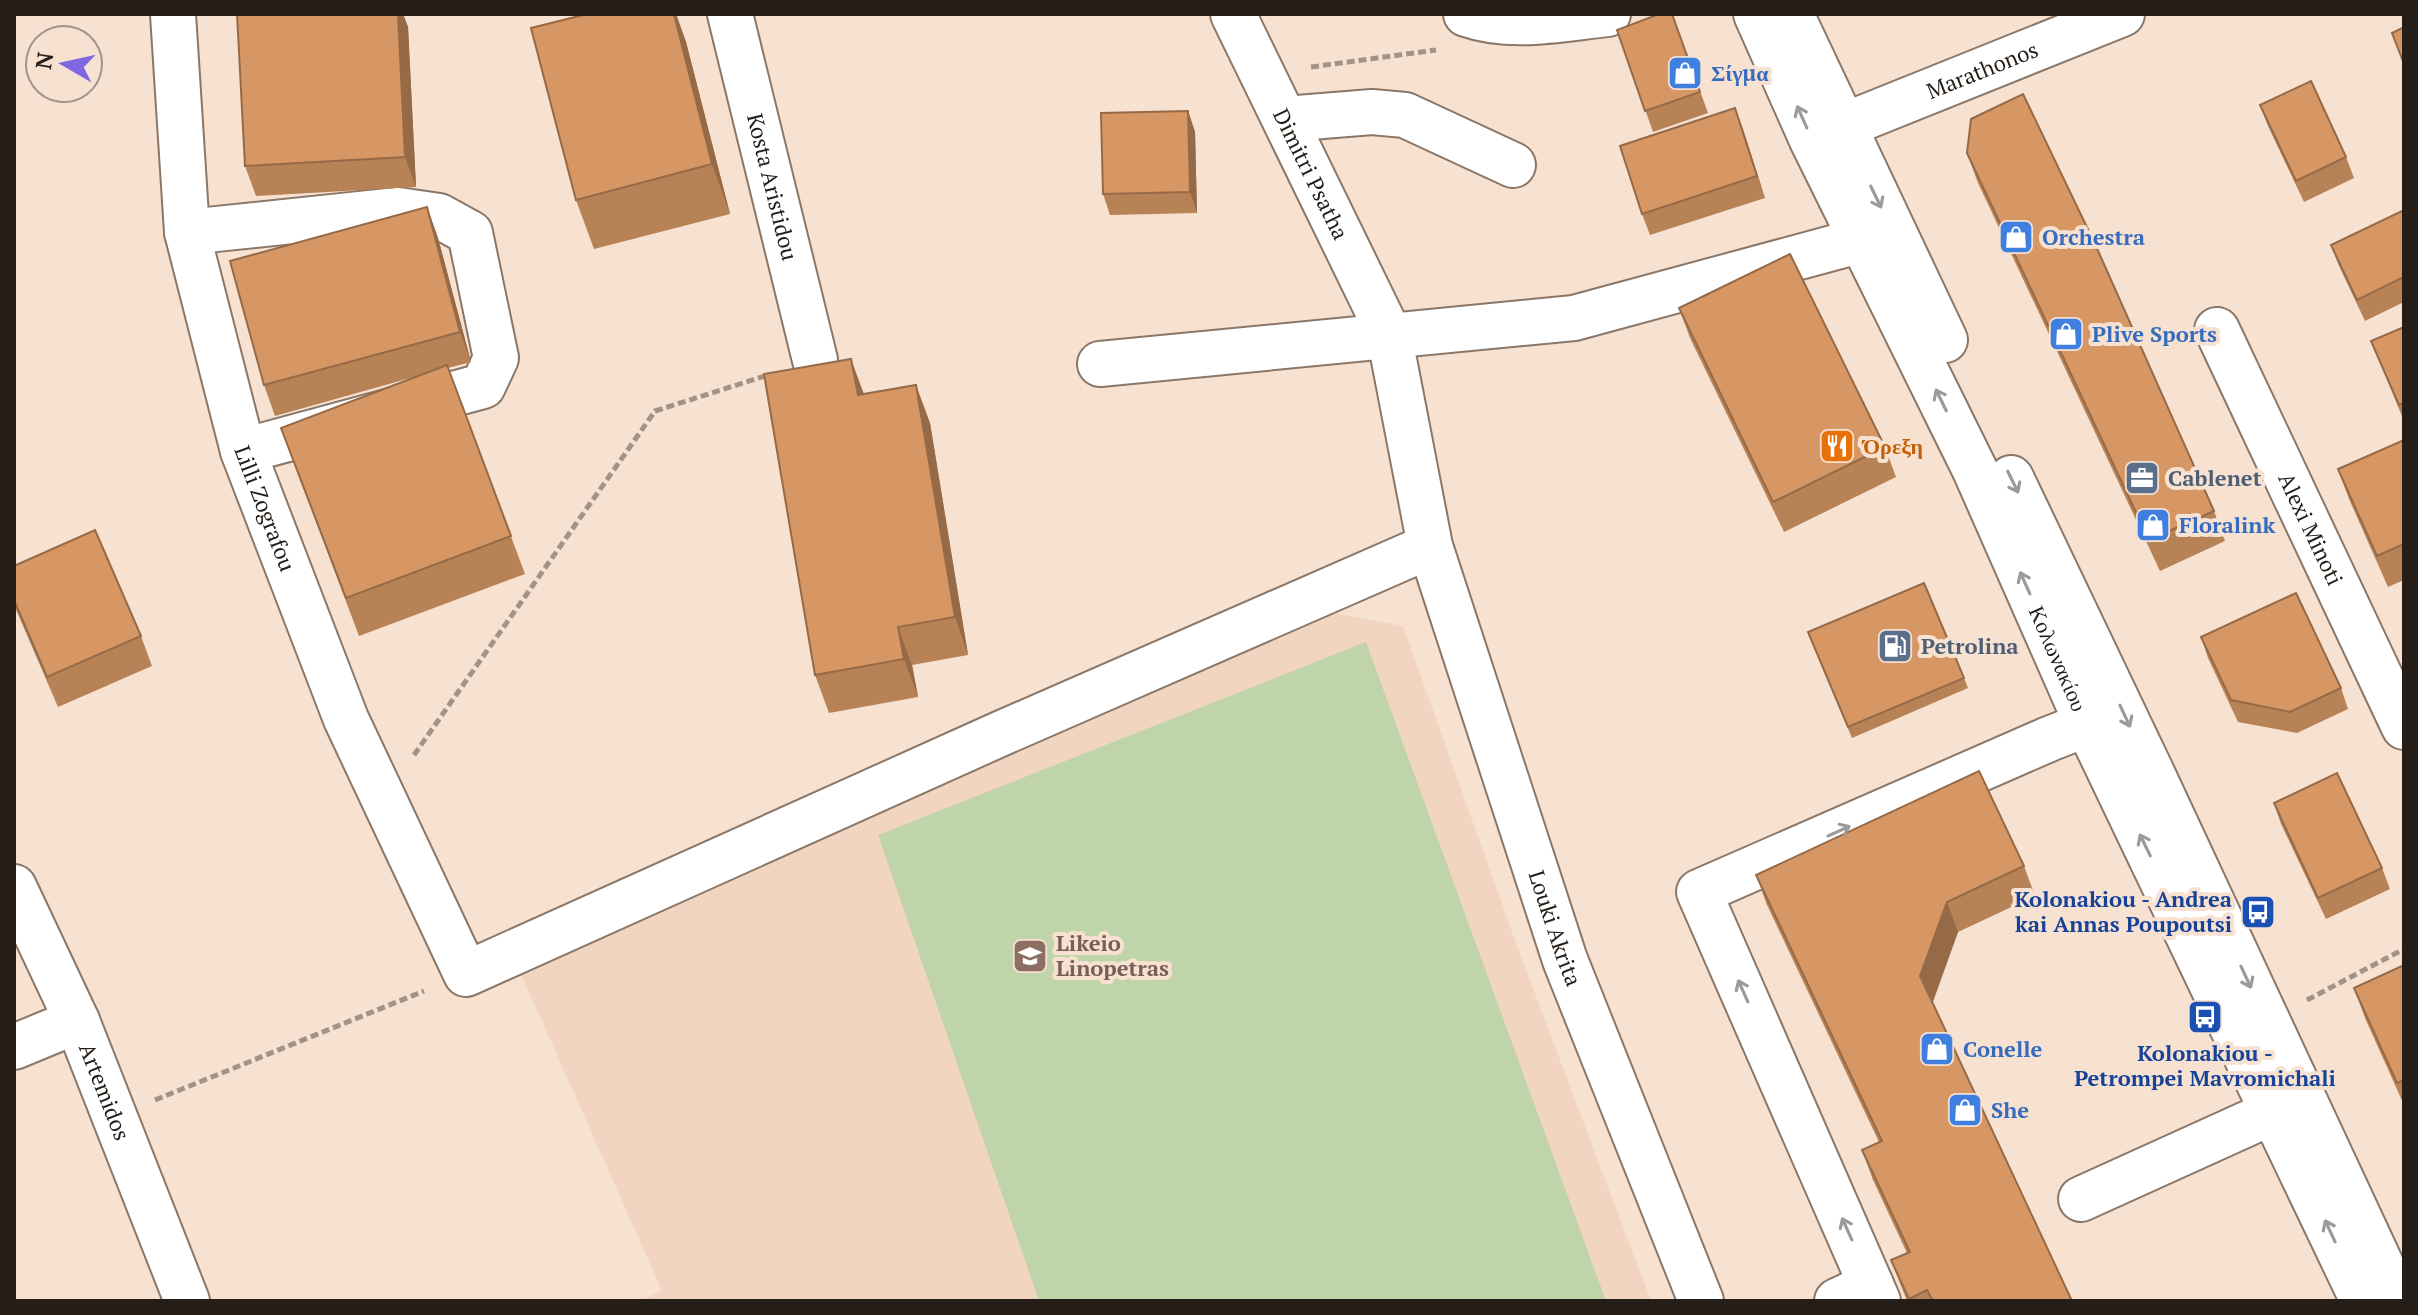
<svg xmlns="http://www.w3.org/2000/svg" width="2418" height="1315" viewBox="0 0 2418 1315" font-family="'PT Serif',serif">
	<style>
		.built { fill: #f1d5c1 }
		.green { fill: #c0d4a9 }
		.lines { fill: none; stroke-linecap: round; stroke-linejoin: round }
		.minor-casing { stroke: #8a7768; stroke-width: 48 }
		.major-casing { stroke: #8a7768; stroke-width: 48 }
		.path { stroke: #a39387; stroke-width: 5; stroke-dasharray: 8 4; stroke-linecap: butt }
		.minor { stroke: #fff; stroke-width: 44 }
		.major { stroke: #fff; stroke-width: 44 }
		.wall { fill: #b88257 }
		.shaded-wall { fill: #966a47 }
		.building { fill: #d69765; stroke: #966a47; stroke-width: 2 }
		.oneway { stroke: #9d9a97 }
		.labels { text-anchor: middle; stroke-width: 8; stroke-linejoin: round; paint-order: stroke }
		.street-label { font-size: 22px; fill: #251e18; stroke: #f7e1d1 }
		.shop-label { font-size: 22px; font-weight: bold; fill: #366cbe; stroke: #f7e1d1; text-anchor: start }
		.food-label { font-size: 22px; font-weight: bold; fill: #c56008; stroke: #f7e1d1; text-anchor: start }
		.service-label { font-size: 22px; font-weight: bold; fill: #4e5e75; stroke: #f7e1d1; text-anchor: start }
		.transit-label { font-size: 22px; font-weight: bold; fill: #164399; stroke: #f7e1d1; text-anchor: end }
		.education-label { font-size: 22px; font-weight: bold; fill: #785e54; stroke: #f7e1d1; text-anchor: start }
	</style>
	<rect width="100%" height="100%" fill="#f7e1d1"/>
	<path class="built" d="M1334 613 1403 626 1517 946 1651 1301H639L662 1291 517 965Z"/>
	<path class="green" d="M1366 642 1606 1301H1039L878 835Z"/>
	<g class="lines">
		<g class="minor-casing">
			<g id="minor">
				<path id="s1" d="M173 14 187 232 243 451 346 719 466 974 1002 733 1430 546"/>
				<path id="s2" d="M730 14 815 360"/>
				<path id="s3" d="M1233 14 1389 334 1430 546 1565 960 1701 1301"/>
				<path d="M1466 14C1512 30 1560 19 1608 14"/>
				<path d="M1285 119 1372 112 1405 115 1513 165"/>
				<path id="s4" d="M1843 126 2122 14"/>
				<path d="M187 232 398 210 439 216 470 233 496 358 483 386 243 451"/>
				<path id="s5" d="M2217 330 2404 727"/>
				<path d="M1100 364 1574 318 1862 240"/>
				<path id="s6" d="M14 887 77 1021 187 1301"/>
				<path d="M14 1047 77 1021"/>
				<path d="M2081 1199 2273 1112"/>
				<path d="M1837 1301 1871 1285"/>
				<path d="M1878 1301 1699 892 2049 739 2087 724"/>
			</g>
		</g>
		<g class="major-casing">
			<g id="major">
				<path id="s7" d="M1756 14 1812 140 1975 470 2087 724 2363 1301"/>
				<path d="M1791 14 1945 340"/>
				<path d="M2011 478 2151 771 2398 1301"/>
			</g>
		</g>
		<g class="path">
			<path d="M1311 67 1436 50"/>
			<path d="M414 755 655 411 768 375"/>
			<path d="M2307 1000 2404 949"/>
			<path d="M155 1100 424 991"/>
		</g>
		<use href="#minor" class="minor"/>
		<use href="#major" class="major"/>
	</g>
	<g class="wall">
		<path d="M237 14H403L408 27 416 187 256 196 245 166Z"/>
		<path d="M587 14H676L686 42 730 214 594 249 576 200Z"/>
		<path d="M1672 14 1708 113 1653 132 1617 30Z"/>
		<path d="M2260 105 2346 157 2354 178 2304 202 2268 126Z"/>
		<path d="M1735 108 1765 198 1650 235 1642 214Z"/>
		<path d="M1188 111 1195 132 1197 213 1110 215 1103 194Z"/>
		<path d="M1967 153 2214 511 2225 541 2160 571 1978 183Z"/>
		<path d="M427 207 438 238 471 362 448 368 525 574 359 636 295 466 414 377 275 416 264 385Z"/>
		<path d="M2404 210V302L2365 321 2339 266 2331 245Z"/>
		<path d="M1679 308 1885 447 1896 477 1784 532 1690 338Z"/>
		<path d="M2404 327V421L2371 341Z"/>
		<path d="M864 394 930 423 968 655 912 665 918 697 829 713 815 675Z"/>
		<path d="M2404 440V580L2388 587 2349 499 2338 469Z"/>
		<path d="M14 566 141 636 152 666 58 707 14 605Z"/>
		<path d="M2201 637 2341 688 2348 709 2297 733 2238 722 2208 658Z"/>
		<path d="M1812 643 1964 678 1968 688 1852 738Z"/>
		<path d="M2274 803 2382 868 2390 889 2326 919 2281 824Z"/>
		<path d="M2024 866 2035 896 1958 932 1933 1002 2072 1301H1907L1891 1260 1907 1253 1873 1180 1862 1150 1879 1142 1767 905 1756 875Z"/>
		<path d="M2404 965V1105L2365 1018 2354 988Z"/>
	</g>
	<g class="shaded-wall">
		<path d="M398 14H403L408 27 416 187 405 157Z"/>
		<path d="M674 14H676L686 42 730 214 712 164Z"/>
		<path d="M1735 108 1743 129 1765 198 1757 176Z"/>
		<path d="M1188 111 1195 132 1197 213 1190 192Z"/>
		<path d="M427 207 438 238 471 362 460 332Z"/>
		<path d="M851 359 865 397 858 395Z"/>
		<path d="M916 385 930 423 968 655 955 617Z"/>
		<path d="M898 627 912 665 918 697 904 659Z"/>
		<path d="M1947 902 1958 932 1931 1006 1920 976Z"/>
	</g>
	<g class="building">
		<path d="M237 14H398L405 157 245 166Z"/>
		<path d="M587 14H674L712 164 576 200 531 28Z"/>
		<path d="M1659 14H1672L1700 92 1645 111 1617 30Z"/>
		<path d="M2404 27V64L2392 33Z"/>
		<path d="M2311 81 2346 157 2296 181 2260 105Z"/>
		<path d="M2023 94 2095 244 2214 511 2149 540 1967 153 1971 119Z"/>
		<path d="M1735 108 1757 176 1642 214 1620 146Z"/>
		<path d="M1188 111 1190 192 1103 194 1101 113Z"/>
		<path d="M427 207 460 332 264 385 230 261Z"/>
		<path d="M2404 210V277L2357 300 2331 245Z"/>
		<path d="M1790 254 1885 447 1773 502 1679 308Z"/>
		<path d="M2404 327V403L2399 405 2371 341Z"/>
		<path d="M851 359 858 395 916 385 955 617 898 627 904 659 815 675 764 374Z"/>
		<path d="M447 365 511 536 346 598 281 428Z"/>
		<path d="M2404 440V544L2377 556 2338 469Z"/>
		<path d="M95 530 141 636 47 677 14 600V566Z"/>
		<path d="M1924 583 1964 678 1848 727 1808 632Z"/>
		<path d="M2296 593 2341 688 2290 712 2231 700 2201 637Z"/>
		<path d="M1979 771 2024 866 1947 902 1920 976 2072 1301H1933L1927 1290 1909 1299 1891 1260 1910 1252 1862 1150 1882 1141 1756 875Z"/>
		<path d="M2337 773 2382 868 2318 898 2274 803Z"/>
		<path d="M2404 965V1080L2397 1083 2354 988Z"/>
	</g>
	<defs><path id="oneway-shaft" d="M-6 0H5M1.5-3L5.5 0L1.5 3" fill="none" stroke-width="1.6" stroke-linecap="round" stroke-linejoin="round" transform="scale(2)"/></defs>
	<g class="oneway">
		<use href="#oneway-shaft" transform="translate(1802 117) rotate(-114)"/>
		<use href="#oneway-shaft" transform="translate(1876 197) rotate(64)"/>
		<use href="#oneway-shaft" transform="translate(1941 400) rotate(-116)"/>
		<use href="#oneway-shaft" transform="translate(2013 482) rotate(64)"/>
		<use href="#oneway-shaft" transform="translate(2025 583) rotate(-114)"/>
		<use href="#oneway-shaft" transform="translate(2125 716) rotate(65)"/>
		<use href="#oneway-shaft" transform="translate(1839 831) rotate(-24)"/>
		<use href="#oneway-shaft" transform="translate(2145 845) rotate(-116)"/>
		<use href="#oneway-shaft" transform="translate(2246 977) rotate(65)"/>
		<use href="#oneway-shaft" transform="translate(1743 991) rotate(-114)"/>
		<use href="#oneway-shaft" transform="translate(1847 1229) rotate(-114)"/>
		<use href="#oneway-shaft" transform="translate(2330 1231) rotate(-115)"/>
	</g>
	<defs>
		<g id="shop-square" transform="scale(1.8)"><rect x="-9" y="-9" width="18" height="18" rx="4" fill="#3f7fe0" stroke="#f7e1d1"/><path d="M-5-2.5h2.3a2.7 3.5 0 0 1 5.4 0H5L5.5 6h-11ZM-1.5-2.5h3a1.5 2.3 0 0 0-3 0Z" fill="#fff"/></g>
		<g id="restaurant-square" transform="scale(1.8)"><rect x="-9" y="-9" width="18" height="18" rx="4" fill="#e8710a" stroke="#f7e1d1"/><path d="M-5-6h1v4h1v-4h1v4h1v-4h1v5L-1.5 .5V6h-2V.5L-5-1ZM5-6V6H3V1.5H1.5Q1.5-4 5-6Z" fill="#fff"/></g>
		<g id="office-square" transform="scale(1.8)"><rect x="-9" y="-9" width="18" height="18" rx="4" fill="#5c6f8a" stroke="#f7e1d1"/><path d="M-6-3h4V-5.5h4V-3h4V5H-6ZM-1-4.5V-3h2v-1.5ZM-6 0V1H6V0Z" fill="#fff"/></g>
		<g id="fuel-square" transform="scale(1.8)"><rect x="-9" y="-9" width="18" height="18" rx="4" fill="#5c6f8a" stroke="#f7e1d1"/><path d="M-5.5-6h7V0h2V4h1.3V-2.5L3-4.5l.8-.8L6-3V5H2.5V1h-1V6h-7ZM-4.2-4.7v3.2H.2V-4.7Z" fill="#fff"/></g>
		<g id="bus-square" transform="scale(1.8)"><rect x="-9" y="-9" width="18" height="18" rx="4" fill="#1a4fb4" stroke="#f7e1d1"/><path d="M-5-6H5V4H4V6H2V4H-2V6H-4V4H-5ZM-3.5-4V0h7V-4ZM-3.5 1.2v1.5H-2V1.2ZM2 1.2v1.5H3.5V1.2Z" fill="#fff"/></g>
		<g id="school-square" transform="scale(1.8)"><rect x="-9" y="-9" width="18" height="18" rx="4" fill="#8d6e63" stroke="#f7e1d1"/><path d="M0-5L7-2L0 1L-7-2ZM-4 1L0 2.5L4 1V4Q0 6-4 4Z" fill="#fff"/></g>
	</defs>
	<g fill-rule="evenodd">
		<use href="#shop-square" x="1685" y="73"/>
		<use href="#shop-square" x="2016" y="237"/>
		<use href="#shop-square" x="2066" y="334"/>
		<use href="#restaurant-square" x="1837" y="446"/>
		<use href="#office-square" x="2142" y="478"/>
		<use href="#shop-square" x="2153" y="525"/>
		<use href="#fuel-square" x="1895" y="646"/>
		<use href="#bus-square" x="2258" y="912"/>
		<use href="#school-square" x="1030" y="956"/>
		<use href="#bus-square" x="2205" y="1017"/>
		<use href="#shop-square" x="1937" y="1049"/>
		<use href="#shop-square" x="1965" y="1110"/>
	</g>
	<g class="labels">
		<g class="street-label">
			<text dy="8" stroke="none"><textPath href="#s4" startOffset="150">Marathonos</textPath></text>
			<text dy="8" stroke="none"><textPath href="#s3" startOffset="178">Dimitri Psatha</textPath></text>
			<text dy="8" stroke="none"><textPath href="#s2" startOffset="178">Kosta Aristidou</textPath></text>
			<text dy="8" stroke="none"><textPath href="#s1" startOffset="506">Lilli Zografou</textPath></text>
			<text dy="8" stroke="none"><textPath href="#s5" startOffset="220">Alexi Minoti</textPath></text>
			<text dy="8" stroke="none"><textPath href="#s7" startOffset="712">Κολωνακίου</textPath></text>
			<text dy="8" stroke="none"><textPath href="#s3" startOffset="974">Louki Akrita</textPath></text>
			<text dy="8" stroke="none"><textPath href="#s6" startOffset="224">Artemidos</textPath></text>
		</g>
		<g class="shop-label">
			<text x="1711" y="81">Σίγμα</text>
			<text x="2042" y="245">Orchestra</text>
			<text x="2092" y="342">Plive Sports</text>
			<text x="2179" y="533">Floralink</text>
			<text x="1963" y="1057">Conelle</text>
			<text x="1991" y="1118">She</text>
		</g>
		<g class="food-label">
			<text x="1863" y="454">Όρεξη</text>
		</g>
		<g class="service-label">
			<text x="2168" y="486">Cablenet</text>
			<text x="1921" y="654">Petrolina</text>
		</g>
		<g class="transit-label">
			<text x="2232" y="907">Kolonakiou - Andrea<tspan x="2232" dy="25">kai Annas Poupoutsi</tspan></text>
			<text x="2205" y="1061" text-anchor="middle">Kolonakiou -<tspan x="2205" dy="25">Petrompei Mavromichali</tspan></text>
		</g>
		<g class="education-label">
			<text x="1056" y="951">Likeio<tspan x="1056" dy="25">Linopetras</tspan></text>
		</g>
	</g>
	<rect width="2418" height="1315" fill="none" stroke="#251e18" stroke-width="32"/>
	<g transform="translate(64 64) rotate(279)"><circle r="38" fill="#f7e1d1" stroke="#a39387" stroke-width="2"/>
	<path d="M0-6L14 30L0 20L-14 30Z" fill="#7f67e2"/>
	<text y="-12" font-size="22" font-weight="bold" text-anchor="middle" fill="#251e18">N</text>
	</g>
</svg>
